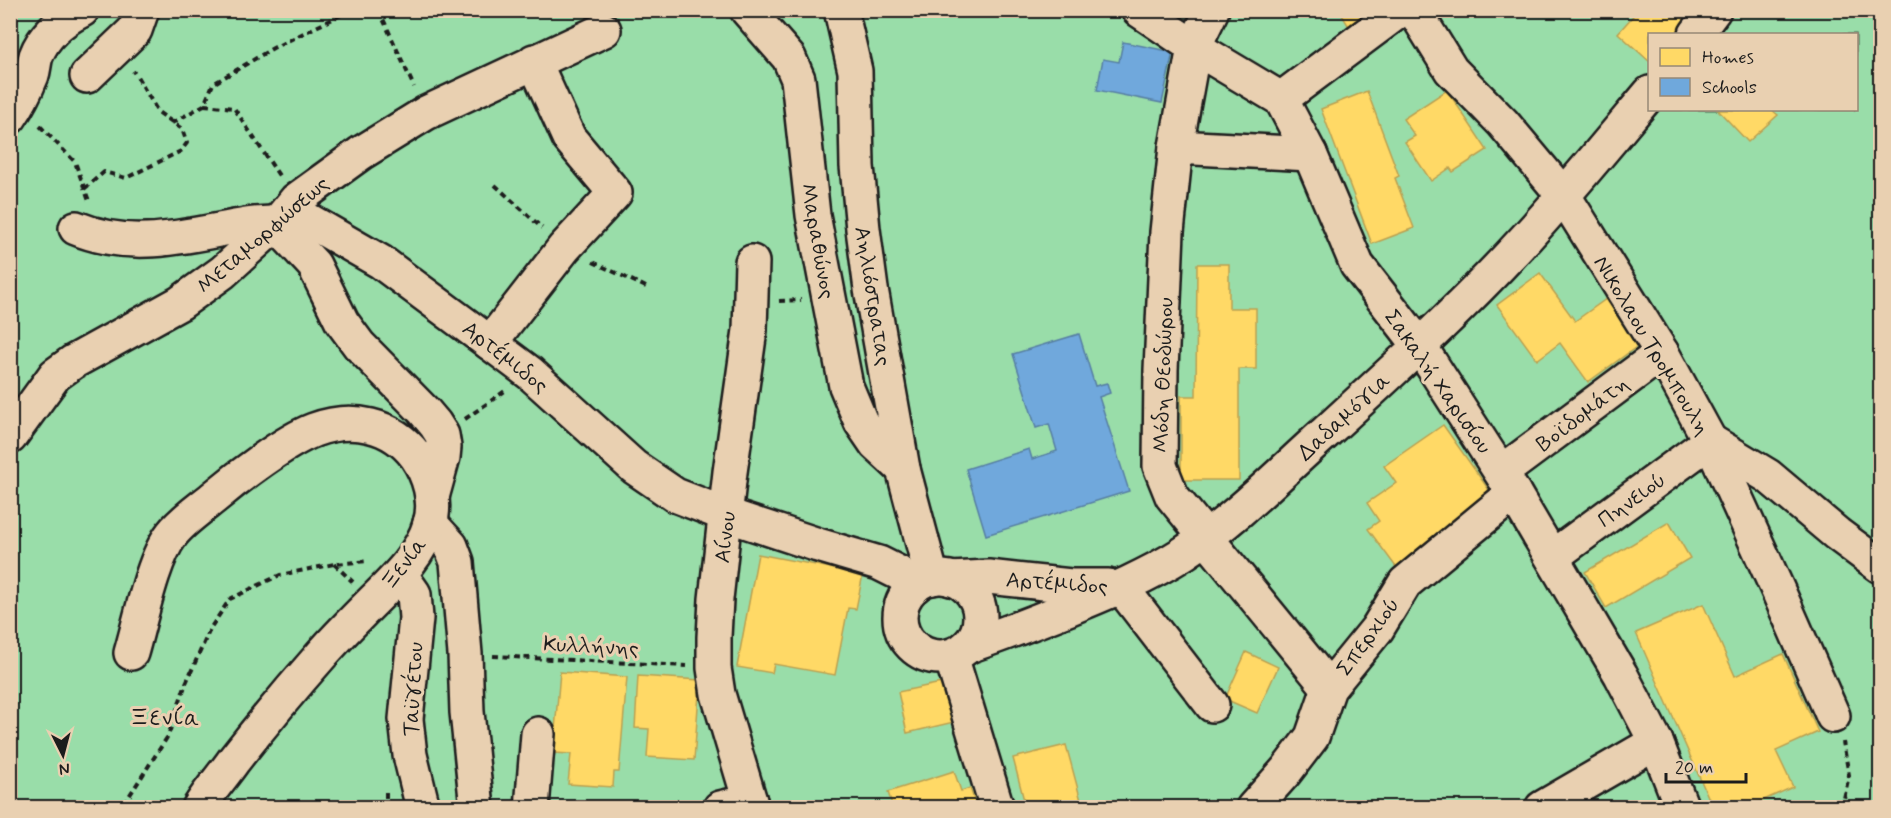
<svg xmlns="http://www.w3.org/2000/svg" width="1891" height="818" viewBox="0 0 1891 818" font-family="Mynerve,sans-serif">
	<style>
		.green { fill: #99dda9; stroke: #5a7c62; stroke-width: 1.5; fill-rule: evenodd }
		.homes { fill: #ffd966; stroke: #bba050; stroke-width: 1.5 }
		.schools { fill: #6fa8dc; stroke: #567ea2; stroke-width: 1.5 }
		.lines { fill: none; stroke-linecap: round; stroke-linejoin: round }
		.minor-casing { stroke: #1c1c1c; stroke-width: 38 }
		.path { stroke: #1c1c1c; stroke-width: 4; stroke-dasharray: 6 4.5; stroke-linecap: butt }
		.minor { stroke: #e9d0b1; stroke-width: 33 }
		.labels { text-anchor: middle; stroke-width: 6; stroke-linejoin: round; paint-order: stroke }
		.street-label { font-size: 22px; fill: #1c1c1c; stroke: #e9d0b1 }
		.neighbourhood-label { font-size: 24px; letter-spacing: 1.5px; fill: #1c1c1c; stroke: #e9d0b1 }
	</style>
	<rect width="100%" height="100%" fill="#e9d0b1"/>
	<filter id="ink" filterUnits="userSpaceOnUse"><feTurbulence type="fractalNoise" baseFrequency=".0167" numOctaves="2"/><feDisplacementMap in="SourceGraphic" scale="12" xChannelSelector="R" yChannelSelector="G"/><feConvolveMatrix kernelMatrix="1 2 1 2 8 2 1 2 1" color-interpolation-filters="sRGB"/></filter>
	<g filter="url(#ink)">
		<path class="green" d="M10 11H1880V807H11ZM1650 34H1856V110H1650Z"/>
		<g class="homes">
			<path d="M1177 10H1201L1195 21Z"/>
			<path d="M1339 10H1372L1369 12 1375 22 1354 35Z"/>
			<path d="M1627 10H1708L1686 34H1650V62L1618 33 1633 16Z"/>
			<path d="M1447 90 1487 150 1453 172 1450 168 1431 181 1405 142 1415 136 1403 119Z"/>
			<path d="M1367 91 1399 176 1395 178 1414 228 1372 244 1321 109Z"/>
			<path d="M1718 110H1772L1778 115 1748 142Z"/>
			<path d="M1197 264H1229V308H1256V369H1239V480H1181V396H1196Z"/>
			<path d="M1540 273 1575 321 1606 299 1639 345 1588 382 1560 343 1537 360 1497 305Z"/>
			<path d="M1443 425 1494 497 1396 567 1368 529 1379 521 1367 503 1396 483 1384 466Z"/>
			<path d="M1669 522 1690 558 1606 608 1585 572Z"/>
			<path d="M758 554 863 574 856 609 848 608 835 675 774 664 772 673 737 667Z"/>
			<path d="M1703 604 1735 676 1783 654 1818 732 1776 751 1793 787 1746 808H1713L1636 633Z"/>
			<path d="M1246 652 1278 667 1257 713 1225 699Z"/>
			<path d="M560 672 627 677 619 772H614L613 787 568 784 571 754 553 753Z"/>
			<path d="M638 676 700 680 694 760 647 757 649 729 635 728Z"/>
			<path d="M946 682 954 722 907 733 898 692Z"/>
			<path d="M1066 745 1083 808H1026L1013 758Z"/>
			<path d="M954 771 961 791 970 788 977 808H893L888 792Z"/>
		</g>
		<g class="schools">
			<path d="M1123 42 1173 52 1162 103 1097 90 1103 59 1119 62Z"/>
			<path d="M1079 334 1095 386 1107 383 1110 393 1099 397 1129 491 986 535 966 469 1029 449 1032 459 1057 451 1049 424 1036 428 1013 354Z"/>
		</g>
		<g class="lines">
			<g class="minor-casing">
				<g id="minor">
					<path d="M747 10 789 58 798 79 813 215 846 386 861 422 876 444 903 469"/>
					<path d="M841 10 855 71 857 166 863 229 871 289 903 469 932 578"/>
					<path d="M1139 10 1194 47 1281 99 1310 154 1357 265 1419 345 1514 493 1621 675 1656 742 1682 808"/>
					<path d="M1212 10 1194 47 1176 147 1167 232 1161 370 1160 466 1172 496 1329 688"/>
					<path d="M1414 10 1451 70 1503 123 1564 196 1662 353 1710 441 1776 586 1833 716"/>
					<path d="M1696 34 1714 10"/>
					<path d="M87 76 135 30 142 10"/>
					<path d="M1281 99 1400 10"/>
					<path d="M10 117C19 104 26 90 32 75 34 69 34 62 36 56 44 35 62 20 82 10"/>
					<path d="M1176 147 1310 154"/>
					<path d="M278 222 287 236 314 265 342 322 359 345 424 411 435 424 442 435 444 447 443 457 432 497"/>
					<path d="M76 228C134 252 188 235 246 225 257 223 268 224 279 222 286 221 294 218 301 216L381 262 490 343 530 373 634 467 675 495 727 515 818 545 879 563 899 573 915 586"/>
					<path d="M490 343 564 248 615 193 569 138 534 61"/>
					<path d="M10 437 55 375 73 362 180 303 223 272 278 222 296 200 361 153 426 113 604 30"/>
					<path d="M1502 472 1662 353"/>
					<path d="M430 523 451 546 457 562 465 654 467 712 477 808"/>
					<path d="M1552 557 1710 441 1768 476 1837 534 1880 566"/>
					<path d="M400 574 414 594 416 618 406 719 410 755 423 808"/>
					<circle cx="940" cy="617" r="40"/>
					<path d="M951 579 988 577 1071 586H1108"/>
					<path d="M1121 587 1212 705"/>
					<path d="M968 646C1003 635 1036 621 1070 608 1109 592 1148 576 1184 553 1236 519 1279 474 1325 433 1394 370 1463 307 1526 238 1569 191 1609 142 1650 93"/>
					<path d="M131 653C141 619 152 560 172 534 182 521 201 508 213 498 238 477 285 441 314 430 352 416 392 424 416 456 429 475 437 501 430 524 420 556 396 578 374 600 357 617 340 634 324 652 293 687 263 723 234 760 223 776 209 791 199 808"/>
					<path d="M951 656 997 808"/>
					<path d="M532 808 538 734"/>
					<path d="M720 808 750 801"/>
					<path d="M752 808 718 694 714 668V637L716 599 730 472 750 330 752 262"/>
					<path d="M1253 808 1286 771 1312 737 1329 688 1377 629 1405 583 1514 493"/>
					<path d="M1542 808 1656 742"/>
				</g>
			</g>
			<g class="path">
				<path d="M379 10 414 87"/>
				<path d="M204 105 234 108 280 177"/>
				<path d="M172 123 204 105 213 84 273 48 351 10"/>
				<path d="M40 126 75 162 89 201"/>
				<path d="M495 185 542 228"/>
				<path d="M84 189 104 172 126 178 181 151 187 143 182 129 158 112 138 78 133 71"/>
				<path d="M593 262 646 287"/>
				<path d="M779 301 801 300"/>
				<path d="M465 419 505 391"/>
				<path d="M334 564 353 582"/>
				<path d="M493 656 687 666"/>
				<path d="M386 792V808"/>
				<path d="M124 804 168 736 186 683 211 627 230 599 280 575 334 564 369 561"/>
				<path d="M1842 808 1849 775 1843 742"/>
			</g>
			<use href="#minor" class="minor"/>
		</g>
	</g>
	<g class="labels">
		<g class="street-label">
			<text transform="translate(262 234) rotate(-41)" y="8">Μεταμορφώσεως</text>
			<text transform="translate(819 241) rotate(80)" y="8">Μαραθώνος</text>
			<text transform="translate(874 296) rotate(81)" y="8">Αηλιόστρατας</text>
			<text transform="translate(1653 345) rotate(59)" y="8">Νικολαου Τρομπουλη</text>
			<text transform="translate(506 356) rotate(38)" y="8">Αρτέμιδος</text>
			<text transform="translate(1162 375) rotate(-88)" y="8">Μόδη Θεοδώρου</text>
			<text transform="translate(1439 381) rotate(55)" y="8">Σακαλή Χαρισίου</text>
			<text transform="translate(1582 413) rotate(-37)" y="8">Βοϊδομάτη</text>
			<text transform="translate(1343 416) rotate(-43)" y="8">Δαδαμόγια</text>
			<text transform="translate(1631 499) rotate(-36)" y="8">Πηνειού</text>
			<text transform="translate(724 537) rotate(-83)" y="8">Αίνου</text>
			<text transform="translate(403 563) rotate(-53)" y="8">Ξενία</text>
			<text transform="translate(1057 582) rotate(4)" y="8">Αρτέμιδος</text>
			<text transform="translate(1367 636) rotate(-54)" y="8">Σπερχιού</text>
			<text transform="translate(591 645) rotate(3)" y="8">Κυλλήνης</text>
			<text transform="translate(412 689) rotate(-87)" y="8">Ταϋγέτου</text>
		</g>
		<g class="neighbourhood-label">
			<text x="165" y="725">Ξενία</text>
		</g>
	</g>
	<rect width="1891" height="818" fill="none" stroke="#e9d0b1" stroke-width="36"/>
	<rect x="18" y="18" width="1855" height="782" fill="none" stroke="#1c1c1c" stroke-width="2" filter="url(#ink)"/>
	<rect x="1648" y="33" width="210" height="78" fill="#e9d0b1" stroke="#978875" stroke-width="1.5"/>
	<rect x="1660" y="48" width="30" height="18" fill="#ffd966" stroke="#978875" stroke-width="1.5"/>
	<text x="1702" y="63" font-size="18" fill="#1c1c1c">Homes</text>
	<rect x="1660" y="78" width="30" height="18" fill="#6fa8dc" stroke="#978875" stroke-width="1.5"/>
	<text x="1702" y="93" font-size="18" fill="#1c1c1c">Schools</text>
	<g transform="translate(63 755) rotate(174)" stroke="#e9d0b1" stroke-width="4.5" paint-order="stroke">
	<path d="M0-4.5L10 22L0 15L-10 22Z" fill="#1c1c1c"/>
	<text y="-9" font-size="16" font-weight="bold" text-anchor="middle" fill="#1c1c1c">N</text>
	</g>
	<path d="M1666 773v9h80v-9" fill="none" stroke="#1c1c1c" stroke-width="3"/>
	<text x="1675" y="773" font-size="18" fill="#1c1c1c" stroke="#e9d0b1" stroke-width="4.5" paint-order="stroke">20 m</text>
</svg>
